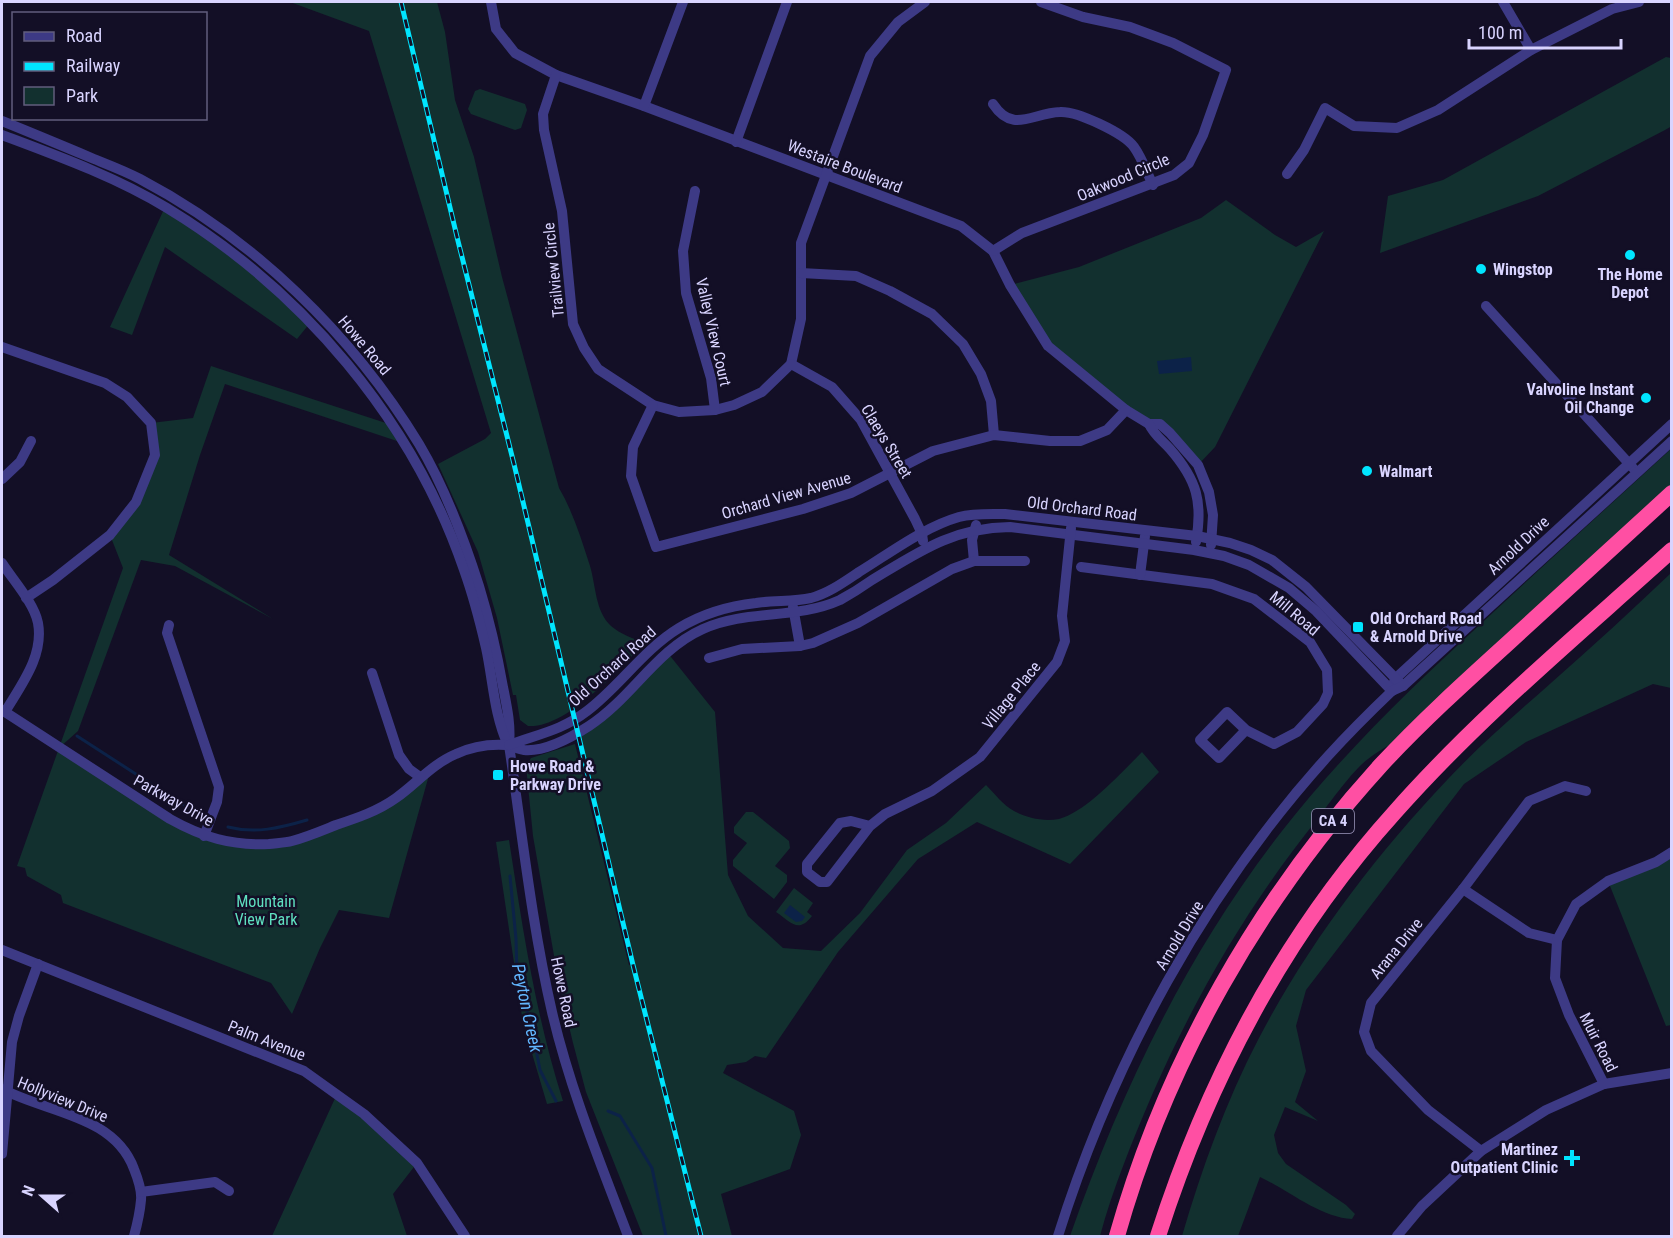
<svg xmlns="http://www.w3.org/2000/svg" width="1673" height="1238" font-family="'Roboto Condensed',sans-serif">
<rect width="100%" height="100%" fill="#130f26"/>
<g fill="#12302f">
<path d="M 290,2 L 437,2 L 445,32 L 455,100 L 474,157 L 502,277 L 559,488 C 573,512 581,538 590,566 C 596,586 595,611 611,626 C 620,634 634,639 645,643 C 619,669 566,729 528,726 L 520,720 L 516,695 L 513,695 L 497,618 L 478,552 L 438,464 L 485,439 L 491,433 L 369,31 Z"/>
<polygon points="1666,57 1671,58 1672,126 1665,130 1538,196 1380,253 1388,196 1443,180"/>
<polygon points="480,89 525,104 527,110 521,128 515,130 471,114 468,109 475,91"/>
<polygon points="1226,200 1275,235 1296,247 1324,231 1215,447 1198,465 1170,433 1149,424 1048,346 1010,285 1079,267 1201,218"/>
<polygon points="165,207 207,235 310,323 297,339 165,247 132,335 110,327"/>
<polygon points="211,366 392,425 406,444 225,384 200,455 169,555 273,619 175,566 141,560 78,731 59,748 211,838 290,842 374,811 431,768 389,918 339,910 320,948 292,1014 271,983 63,903 61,895 27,876 25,868 17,866 123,568 110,535 136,502 155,455 151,423 193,418"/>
<path d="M 1671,449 L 1671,493 L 1414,730 C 1399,740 1382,748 1368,759 C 1351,772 1329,804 1315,822 C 1248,906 1195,997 1152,1095 C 1132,1142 1113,1188 1100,1236 L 1070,1236 C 1121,1091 1187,953 1282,831 C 1343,753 1413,686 1485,620 C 1547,562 1609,506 1671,449 Z"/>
<path d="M 1671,573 L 1671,688 L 1653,684 L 1526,742 L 1464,784 L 1306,990 L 1296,1026 L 1306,1071 L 1295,1102 L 1318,1121 L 1285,1107 L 1274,1135 L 1278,1153 L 1286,1164 L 1346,1205 L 1355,1214 L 1352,1219 C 1321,1218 1288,1190 1260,1177 L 1238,1236 L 1182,1236 C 1202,1168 1226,1101 1259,1038 C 1308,944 1375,856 1448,779 C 1480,745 1516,714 1551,683 C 1592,647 1632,610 1671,573 Z"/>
<path d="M 667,652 L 715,712 L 728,875 L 748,916 L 783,948 L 821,951 L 860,913 L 907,850 L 946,823 L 986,785 C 995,794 1003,805 1014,811 C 1026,818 1044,822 1059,819 C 1086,812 1122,772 1142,752 L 1159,772 L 1070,864 L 977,822 L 918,859 L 838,952 L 766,1058 L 755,1056 L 746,1062 L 727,1065 L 723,1073 L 794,1111 L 801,1135 L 790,1169 L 721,1194 L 732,1236 L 643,1236 L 586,1092 L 573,1043 L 559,984 L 533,836 L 526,766 L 531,758 L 575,744 L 629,965 L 633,966 L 578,733 Z"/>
<polygon points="746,812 753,812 789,841 790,848 775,866 787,875 787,882 774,899 733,866 733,860 747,843 734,833 734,827"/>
<path d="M 509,840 C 523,930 535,1013 563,1101 L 547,1104 L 523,1023 L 496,842 Z"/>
<polygon points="1671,852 1671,1025 1666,1026 1608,881"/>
<path d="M 794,888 L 813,903 L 807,912 L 812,916 C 798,934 791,922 776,912 Z"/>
<polygon points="337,1094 417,1163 393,1194 407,1236 272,1236"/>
</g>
<g fill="#0c2248">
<polygon points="1191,357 1192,371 1159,374 1157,361"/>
<polygon points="790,905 805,917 802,921 796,922 784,913"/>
</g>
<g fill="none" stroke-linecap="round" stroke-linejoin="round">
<g stroke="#0c2248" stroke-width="3">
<polyline points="77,736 190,809"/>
<path d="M 228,827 C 255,834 280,828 307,820"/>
<polyline points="510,876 516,939 517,978 531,1024 540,1070 556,1101"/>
<polyline points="608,1111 620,1116 652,1168 666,1236"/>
</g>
<g stroke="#3d3a85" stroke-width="10">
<polyline points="491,2 496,29 515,53 556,75 644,106 961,226 993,251 1010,285 1048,346 1126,410 1149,424 1160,424 1170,433 1198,465 1209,492 1213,515 1211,545"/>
<polyline points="1503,2 1531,50"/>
<polyline points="556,75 543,114 544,130 562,211 573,324 584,348 598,369 653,405 679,412 715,410 734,405 762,392 791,364 801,319 801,243 870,56 898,22 925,2"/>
<path d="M 993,104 C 1013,134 1032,113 1060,112 C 1077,111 1124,133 1134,147 C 1142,158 1147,173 1153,185"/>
<polyline points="644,106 683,2"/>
<path d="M 2,121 C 32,133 63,146 94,159 C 109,165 125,171 140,179 C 254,239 352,334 419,444 C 444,486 464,539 479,586 C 489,619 497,653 503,687 C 507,707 511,725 509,745 C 522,833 532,926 552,1012 C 570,1089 600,1162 628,1236"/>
<path d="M 2,135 C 58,156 116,177 167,208 C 302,290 413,420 464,570 C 473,595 480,622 486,648 C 493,680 494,715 508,745"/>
<polyline points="736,142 787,2"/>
<polyline points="1287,174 1304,150 1325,108 1354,126 1397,128 1438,110 1531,50 1612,9 1639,2"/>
<polyline points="695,191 683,251 686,293 711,378 715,410"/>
<polyline points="993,251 1022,233 1174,175 1189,163 1203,135 1226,70 1173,43 1130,27 1083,17 1041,2"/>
<polyline points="801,273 856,276 890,291 932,314 963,344 981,374 991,401 994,435"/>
<polyline points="1486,306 1633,468"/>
<polyline points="2,347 105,383 127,397 151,423 155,455 136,502 110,535 53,580 26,598"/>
<polyline points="791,364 832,387 861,420 915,519 922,534 923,541"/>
<polyline points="653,405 633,447 631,476 656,547 803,509 851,493 933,451 994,435 1050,441 1080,441 1107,430 1126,410"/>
<path d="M 1149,424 C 1154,435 1162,440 1170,449 C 1197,480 1203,502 1196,542"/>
<polyline points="2,479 20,462 31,441"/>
<polyline points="974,561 972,540 976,525"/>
<path d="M 2,563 C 13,580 34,603 38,623 C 44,656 21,685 5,712"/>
<polyline points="1081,567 1212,584 1254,599 1310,642 1327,670 1328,693 1323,704 1297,732 1274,744 1246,730 1227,712 1200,740 1219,758 1246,730"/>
<polyline points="1140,575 1145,536"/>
<polyline points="793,607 800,646"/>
<polyline points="169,625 167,633 219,787 217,802 204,836"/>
<polyline points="709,658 742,649 800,646 813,643 858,623 952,569 974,561 1025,561"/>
<polyline points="372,673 399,755 409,769 420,777"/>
<polyline points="1394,682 1396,678 1672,424"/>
<path d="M 2,710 L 170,819 C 202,837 232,846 269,844 C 276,843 285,843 292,841 C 307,837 321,831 336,825 C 357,818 378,811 396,798 C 416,784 432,764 456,754 C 471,747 490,744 506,745 C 512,746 518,749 524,750 C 546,752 572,737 589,726 C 632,698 656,650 703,629 C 747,609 796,620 840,600 C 851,594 862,587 872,580 C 920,551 952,528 1010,527 L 1194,550 L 1224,556 L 1249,565 L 1289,588 L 1316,611 L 1392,691"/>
<path d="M 509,745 C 538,734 561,731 587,711 C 620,686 643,650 679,628 C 702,614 729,606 756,603 C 774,600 793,602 811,598 C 829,593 844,582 859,572 C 890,553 924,527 959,517 C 974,513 990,514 1005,514 L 1197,536 L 1230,543 L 1251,550 L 1272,560 L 1306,587 L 1403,686"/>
<polyline points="870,826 851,821 840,823 807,864 807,872 820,882 827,882 870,826 885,814 932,791 980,757 1057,662 1065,641 1062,616 1071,528"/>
<polyline points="1463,889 1529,933 1557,940"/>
<polyline points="2,950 304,1071 364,1114 417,1163 465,1236"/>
<polyline points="1604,1084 1569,1015 1555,978 1557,940 1576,904 1608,881 1656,862 1672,852"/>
<path d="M 2,1089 C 47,1113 114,1115 134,1169 C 138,1179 142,1190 141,1200 C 140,1212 137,1225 134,1236"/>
<polyline points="1481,1151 1428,1110 1371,1051 1364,1032 1371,1003 1463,889 1529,801 1565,786 1586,791"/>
<polyline points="2,1154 12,1042 19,1016 38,964"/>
<polyline points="141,1192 215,1182 229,1191"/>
<path d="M 1058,1236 C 1113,1061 1204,893 1328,756 C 1348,734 1370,712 1392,691 L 1403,686 L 1672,441"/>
<polyline points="1397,1236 1422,1206 1481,1151 1546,1110 1604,1084 1672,1073"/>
</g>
<g stroke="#ff4fa3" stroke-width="16">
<path d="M 1117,1236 C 1166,1062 1259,899 1381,765 C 1421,722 1464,683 1507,644 C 1562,594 1617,543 1672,493"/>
<path d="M 1158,1236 C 1208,1080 1285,934 1395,812 C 1479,717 1578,635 1672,550"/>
</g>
<defs>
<polyline id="rail" points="401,2 458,241 514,464 633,965 701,1236"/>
</defs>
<use href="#rail" stroke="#00e5ff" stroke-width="5"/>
<use href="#rail" stroke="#130f26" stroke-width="3" stroke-dasharray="9" stroke-linecap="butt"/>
</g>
<g fill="#00e5ff" stroke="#130f26" stroke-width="2">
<circle cx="1630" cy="255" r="6"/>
<circle cx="1481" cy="269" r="6"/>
<circle cx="1646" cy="398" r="6"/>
<circle cx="1367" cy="471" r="6"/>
<rect x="1352" y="621" width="12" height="12" rx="3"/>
<rect x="492" y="769" width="12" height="12" rx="3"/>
<path d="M1569 1149h6v6h6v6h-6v6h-6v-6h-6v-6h6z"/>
</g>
<g text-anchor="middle" stroke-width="5" stroke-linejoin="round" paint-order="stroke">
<rect fill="#130f26" stroke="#9e99be" stroke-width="1.5" x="1312" y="809" width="42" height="24" rx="4.5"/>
<g font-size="15" font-weight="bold" fill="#d9d4ff">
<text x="1333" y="826">CA 4</text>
</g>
<g font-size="16" fill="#d9d4ff" stroke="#130f26">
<text transform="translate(845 166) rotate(21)" y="6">Westaire Boulevard</text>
<text transform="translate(1123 177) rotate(-23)" y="6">Oakwood Circle</text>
<text transform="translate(553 270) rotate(-96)" y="6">Trailview Circle</text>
<text transform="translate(714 332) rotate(77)" y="6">Valley View Court</text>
<text transform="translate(365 345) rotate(50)" y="6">Howe Road</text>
<text transform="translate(887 441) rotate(59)" y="6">Claeys Street</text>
<text transform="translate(786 495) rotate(-16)" y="6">Orchard View Avenue</text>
<text transform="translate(1082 508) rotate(7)" y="6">Old Orchard Road</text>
<text transform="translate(1518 545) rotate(-43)" y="6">Arnold Drive</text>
<text transform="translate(1295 613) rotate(40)" y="6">Mill Road</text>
<text transform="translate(612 666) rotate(-42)" y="6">Old Orchard Road</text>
<text transform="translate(1011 695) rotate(-51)" y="6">Village Place</text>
<text transform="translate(174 800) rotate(29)" y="6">Parkway Drive</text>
<text transform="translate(1179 935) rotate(-59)" y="6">Arnold Drive</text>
<text transform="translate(1396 948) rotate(-51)" y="6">Arana Drive</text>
<text transform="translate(564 992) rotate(78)" y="6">Howe Road</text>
<text transform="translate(267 1040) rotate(22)" y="6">Palm Avenue</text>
<text transform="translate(1599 1042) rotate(63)" y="6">Muir Road</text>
<text transform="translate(63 1099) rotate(22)" y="6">Hollyview Drive</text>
</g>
<g font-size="16" font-weight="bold" fill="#d9d4ff" stroke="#130f26" text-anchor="start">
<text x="1493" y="275">Wingstop</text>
<text x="1630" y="280" text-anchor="middle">The Home<tspan x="1630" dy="18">Depot</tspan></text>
<text x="1634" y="395" text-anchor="end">Valvoline Instant<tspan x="1634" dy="18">Oil Change</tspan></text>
<text x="1379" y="477">Walmart</text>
<text x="1370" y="624">Old Orchard Road<tspan x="1370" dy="18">&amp; Arnold Drive</tspan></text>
<text x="510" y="772">Howe Road &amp;<tspan x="510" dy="18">Parkway Drive</tspan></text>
<text x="1558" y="1155" text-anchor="end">Martinez<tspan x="1558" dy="18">Outpatient Clinic</tspan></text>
</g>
<g font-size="16" fill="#5fe0c0" stroke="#130f26">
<text x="266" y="907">Mountain<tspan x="266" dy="18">View Park</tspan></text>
</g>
<g font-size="18" font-style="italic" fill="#62b6ff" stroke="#130f26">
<text transform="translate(527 1008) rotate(78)" y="6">Peyton Creek</text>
</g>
</g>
<rect width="1673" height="1238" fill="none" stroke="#d9d4ff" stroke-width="6"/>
<rect x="12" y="12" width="195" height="108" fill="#130f26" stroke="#625e7d" stroke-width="1.5"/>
<rect x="24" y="32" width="30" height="9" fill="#3d3a85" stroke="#625e7d" stroke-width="1.5"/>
<text x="66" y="42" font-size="18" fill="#d9d4ff">Road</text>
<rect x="24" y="62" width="30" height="9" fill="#00e5ff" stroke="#625e7d" stroke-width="1.5"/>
<text x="66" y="72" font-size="18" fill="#d9d4ff">Railway</text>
<rect x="24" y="87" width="30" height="18" fill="#12302f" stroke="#625e7d" stroke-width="1.5"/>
<text x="66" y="102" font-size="18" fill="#d9d4ff">Park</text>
<g transform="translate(42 1196) rotate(291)" stroke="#130f26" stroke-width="4.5" paint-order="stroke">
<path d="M0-4.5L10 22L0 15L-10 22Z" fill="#d9d4ff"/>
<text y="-9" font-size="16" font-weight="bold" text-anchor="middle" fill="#d9d4ff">N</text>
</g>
<path d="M1469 39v9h152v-9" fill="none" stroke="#d9d4ff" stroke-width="3"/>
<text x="1478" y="39" font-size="18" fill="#d9d4ff" stroke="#130f26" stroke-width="4.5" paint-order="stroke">100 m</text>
</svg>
